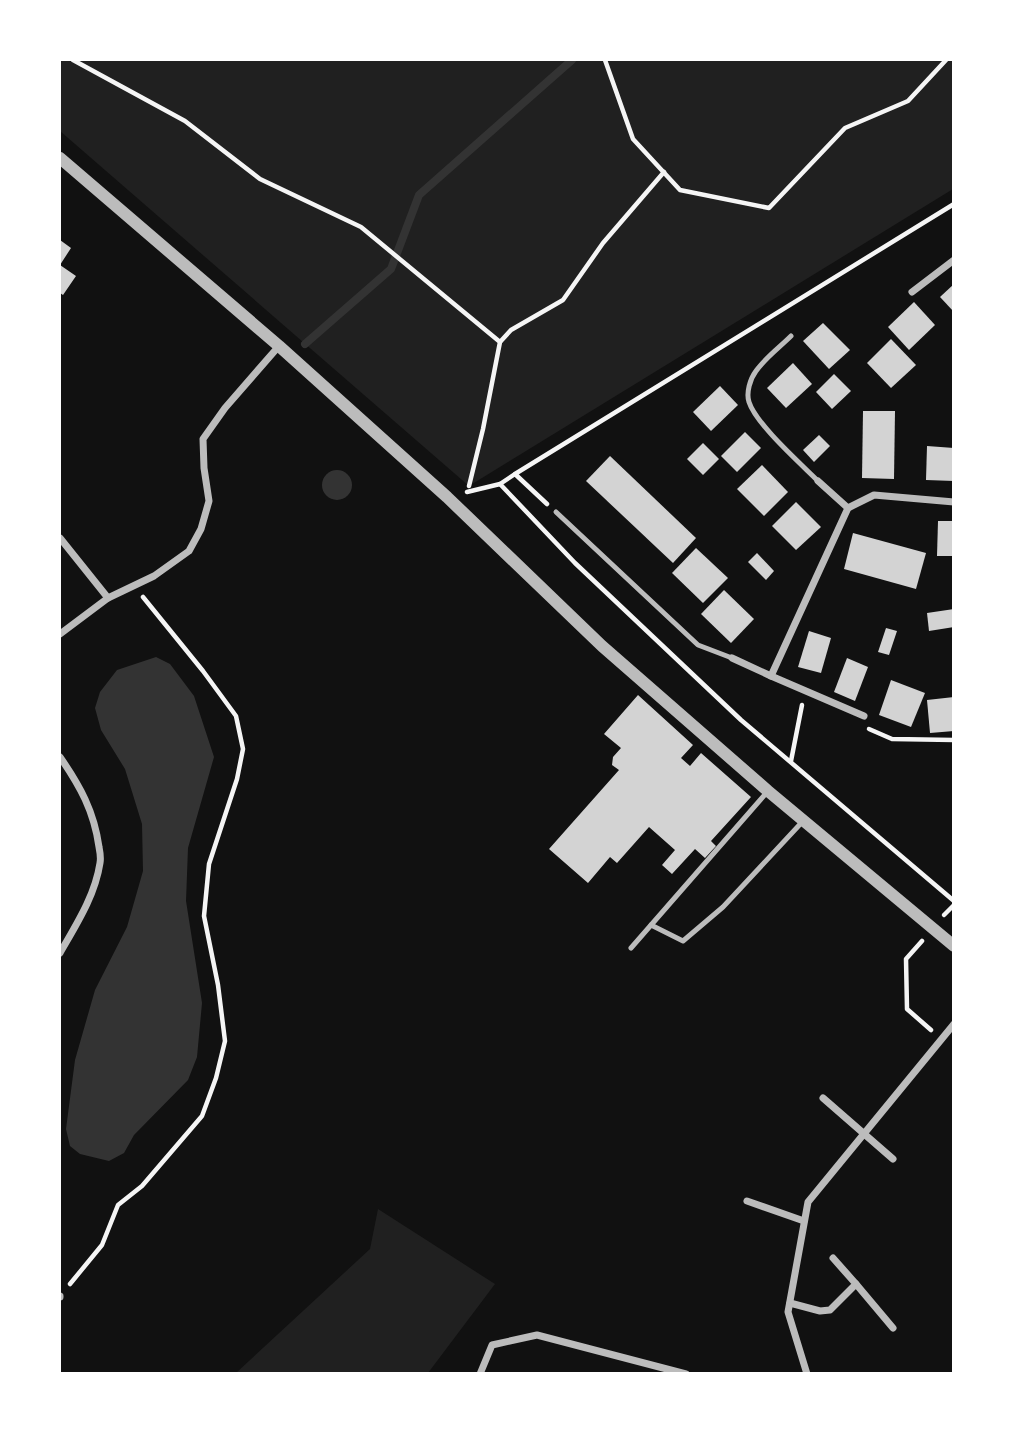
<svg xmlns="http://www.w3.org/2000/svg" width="1013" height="1433" font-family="'Fira Sans Condensed',sans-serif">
<rect width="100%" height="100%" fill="#111"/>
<g fill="#202020">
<polygon points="60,60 953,60 953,189 469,486 60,131"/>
<polygon points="378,1209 495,1284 428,1373 236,1373 370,1249"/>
</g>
<g fill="#333">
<circle cx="337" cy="485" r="15"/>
<polygon points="156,657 170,664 194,696 214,757 188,848 186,901 202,1003 197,1057 188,1080 134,1135 124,1153 109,1161 80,1154 70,1146 66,1129 75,1060 95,990 127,927 143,871 142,824 125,769 101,730 95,708 100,692 117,670"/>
</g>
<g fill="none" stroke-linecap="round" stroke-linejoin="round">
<polyline stroke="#333" stroke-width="8" points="305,344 391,269 419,195 572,60"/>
</g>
<g fill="#d3d3d3">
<polygon points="60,240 71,248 60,265 76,276 63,295 60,293"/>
<polygon points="954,284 954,312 940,297"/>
<polygon points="914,302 935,325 909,350 888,327"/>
<polygon points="823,323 850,350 829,369 803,341"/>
<polygon points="891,339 916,365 891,388 867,363"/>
<polygon points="793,363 812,384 786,408 767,388"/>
<polygon points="834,374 851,391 832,409 816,392"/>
<polygon points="720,386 738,405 711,431 693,412"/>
<polygon points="863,411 895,411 894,479 862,478"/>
<polygon points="745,432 761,448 737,472 721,456"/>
<polygon points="819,435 830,446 814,462 803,450"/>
<polygon points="703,443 719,459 703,475 687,459"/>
<polygon points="927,446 954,448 954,481 926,480"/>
<polygon points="610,456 696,538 673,563 586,481"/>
<polygon points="762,465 788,492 764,516 737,489"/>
<polygon points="796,502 821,527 796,550 772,526"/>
<polygon points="938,521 954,521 954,556 937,556"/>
<polygon points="853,533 926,553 916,589 844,569"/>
<polygon points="696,548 728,578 703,603 672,573"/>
<polygon points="757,553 774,571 766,580 748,562"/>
<polygon points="724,590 754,619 731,643 701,614"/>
<polygon points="954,609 954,627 929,631 927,613"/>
<polygon points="886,628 897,631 889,655 878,652"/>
<polygon points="809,631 831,638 821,673 798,667"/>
<polygon points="847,658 868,667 855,701 834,692"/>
<polygon points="891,680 925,693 911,727 879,715"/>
<polygon points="638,695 693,745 681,758 690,766 701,753 751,797 711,841 716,846 705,858 695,849 672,874 662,865 675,850 649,827 617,863 610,857 588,883 549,849 619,770 612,765 613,757 621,748 604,734"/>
<polygon points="954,697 954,731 930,733 927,700"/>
</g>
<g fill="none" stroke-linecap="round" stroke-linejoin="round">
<g stroke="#f5f5f5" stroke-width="4.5">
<polyline points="73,60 185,121 260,179 361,227 500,342 483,429 469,486"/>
<polyline points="605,60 633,139 680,190 769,208 845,128 908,101 946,60"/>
<polyline points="500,342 511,330 563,300 603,243 664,172"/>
<polyline points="500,484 515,474"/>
<polyline points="467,492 500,484 575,563 741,720 954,901"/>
<polyline points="547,504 515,474 954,204"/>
<polyline points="869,729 892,739 954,740"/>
<polyline points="791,761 802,705"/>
<polyline points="944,915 954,905"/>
<polyline points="922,941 906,959 907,1009 931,1030"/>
<polyline points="70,1284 102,1245 118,1205 142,1186 202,1116 216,1078 225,1041 218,985 204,916 209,864 237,779 243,749 236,716 203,671 143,597"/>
</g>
<g stroke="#bcbcbc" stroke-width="5">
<path d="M 791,336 C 780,347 765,358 756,371 C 750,379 746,393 749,402 C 756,424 800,463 818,481"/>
<polyline points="556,512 698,645 732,658"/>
<polyline points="651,925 683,941 723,907 804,820"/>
<polyline points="631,948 768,791"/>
</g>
<g stroke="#bcbcbc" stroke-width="7">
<polyline points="912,292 954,260"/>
<polyline points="818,481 848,508"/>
<polyline points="60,538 108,598"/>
<polyline points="60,634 108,598 154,576 189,551 201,529 209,501 204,468 203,439 225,408 279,346"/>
<polyline points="732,658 771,676"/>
<polyline points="864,716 771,676 848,508 874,495 954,502"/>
<path d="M 60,757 C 80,786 94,811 99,847 C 100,852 101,858 100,863 C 95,896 76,925 60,953"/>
<polyline points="823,1098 893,1159"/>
<polyline points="747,1201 804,1221"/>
<polyline points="856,1284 893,1328"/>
<polyline points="60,1297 60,1296"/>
<polyline points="790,1303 820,1311 830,1310 856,1284 833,1258"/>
<polyline points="480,1374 492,1345 537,1335 686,1374"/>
<polyline points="807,1374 788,1312 808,1202 954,1024"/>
</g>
<polyline stroke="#bcbcbc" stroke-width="12" points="60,158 279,346 447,497 602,646 768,791 954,946"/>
</g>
<rect width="1013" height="1433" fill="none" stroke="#ffffff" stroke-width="122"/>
</svg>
